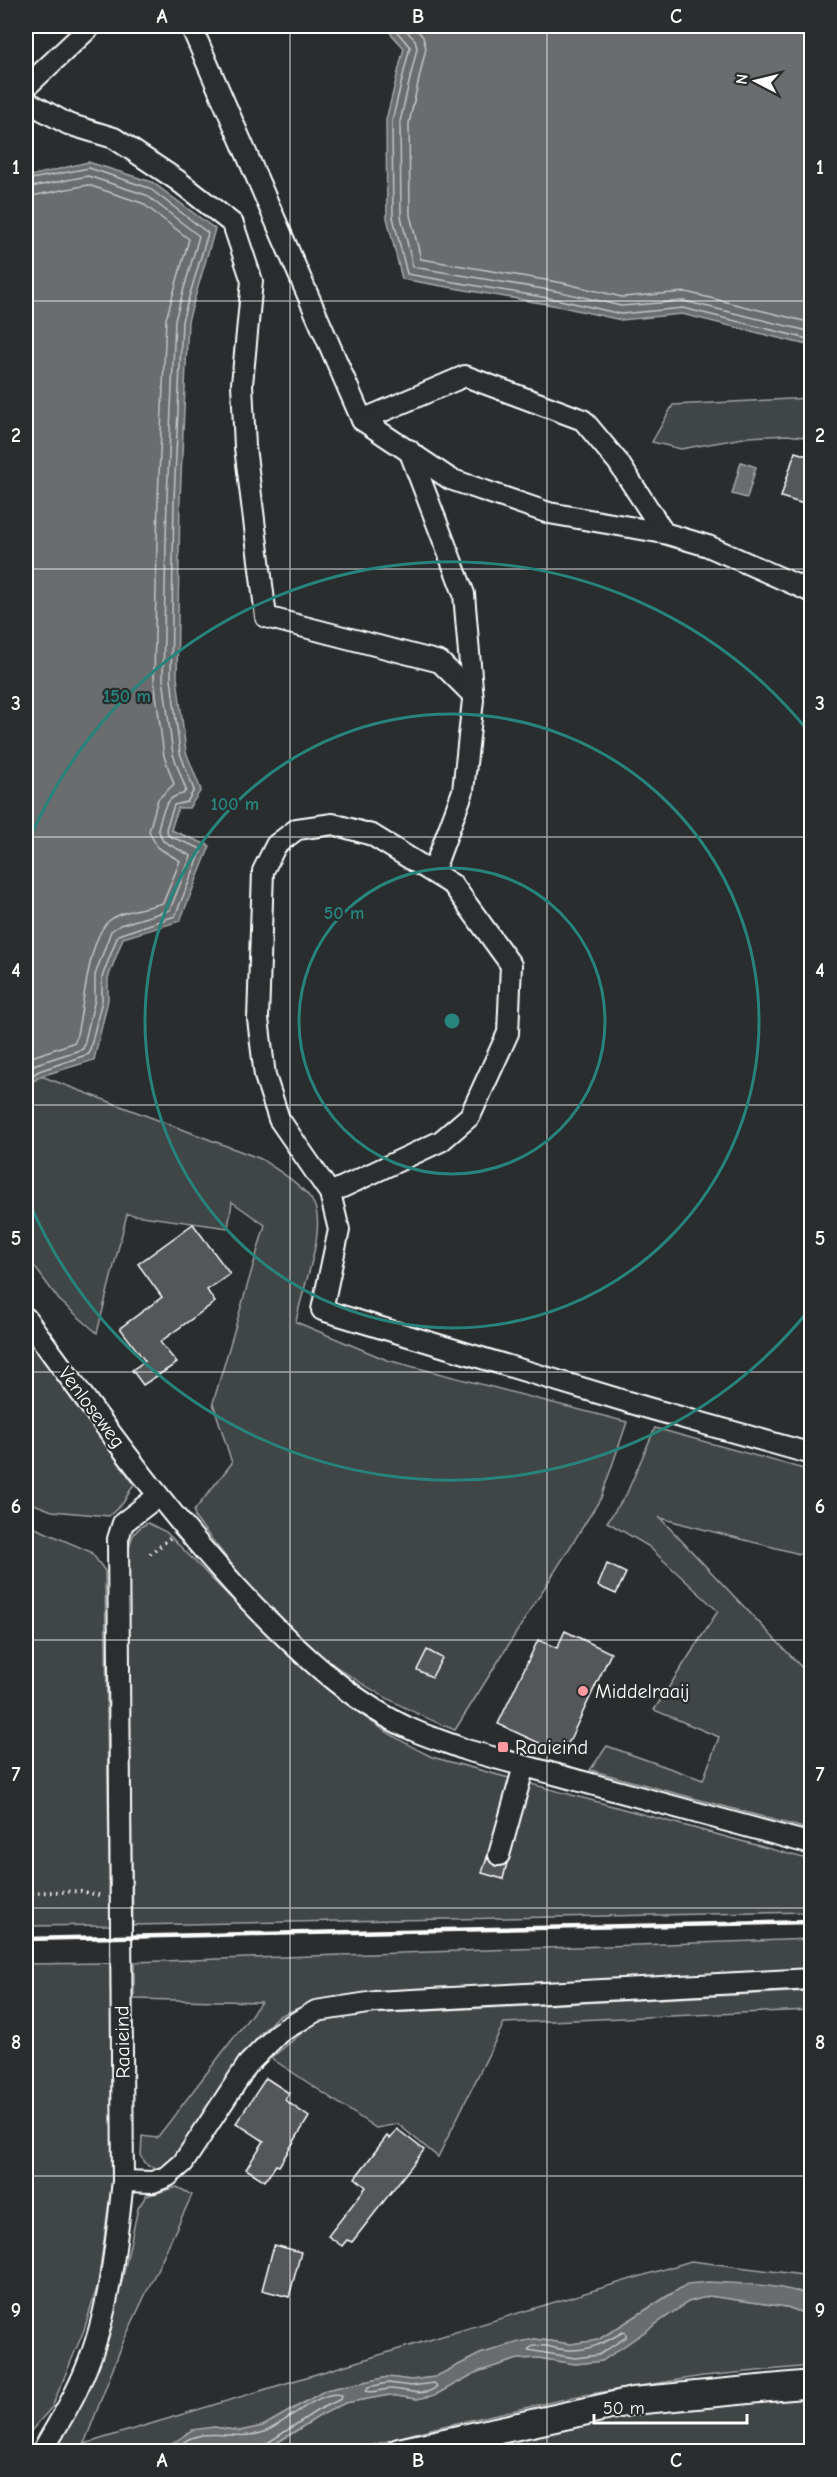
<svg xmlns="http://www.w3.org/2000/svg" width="837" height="2477" font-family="'Comic Neue',sans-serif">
<rect width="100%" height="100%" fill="#2a2d2e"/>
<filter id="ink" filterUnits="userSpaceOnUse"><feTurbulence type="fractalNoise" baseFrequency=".0167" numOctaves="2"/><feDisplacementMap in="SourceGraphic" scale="12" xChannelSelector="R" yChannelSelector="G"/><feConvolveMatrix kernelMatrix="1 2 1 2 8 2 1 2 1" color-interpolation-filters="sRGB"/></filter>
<g filter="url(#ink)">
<g fill="#414445" stroke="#a0a2a2" stroke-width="1.5">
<polygon points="811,398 811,438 787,435 749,437 681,449 652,442 673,405"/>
<path d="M 41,1076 L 261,1159 C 276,1169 306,1187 314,1204 C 327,1233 301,1290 296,1322 L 387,1360 L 627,1422 L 601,1498 L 455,1730 C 407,1711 361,1686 319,1654 C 272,1617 232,1565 195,1518 L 194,1511 L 232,1463 L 213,1403 L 265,1225 L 232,1202 L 228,1228 L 127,1214 L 97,1333 L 59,1300 L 26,1255 L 26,1086 Z"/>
<polygon points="26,1334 134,1484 123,1503 109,1516 52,1511 26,1501"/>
<polygon points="655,1428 811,1471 811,1557 660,1518 805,1671 811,1684 811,1830 590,1770 607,1746 703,1780 719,1737 654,1710 718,1611 648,1546 607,1522 626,1495"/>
<path d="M 148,1523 L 166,1532 C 247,1613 327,1707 432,1757 L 811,1860 L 811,1912 L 133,1925 L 127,1560 C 130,1542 131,1530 148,1523 Z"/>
<polygon points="26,1524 91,1552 105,1571 110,1925 26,1926"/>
<polygon points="812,1939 811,1971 313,2002 277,2017 258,2036 177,2159 162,2169 148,2166 141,2157 142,2136 157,2138 261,2002 134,1999 134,1962"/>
<polygon points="110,1963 113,2172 98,2284 84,2330 52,2407 30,2432 26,2431 26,1964"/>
<polygon points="811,1991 811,2010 504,2023 438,2157 398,2124 376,2128 271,2058 314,2023 331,2016"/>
<polygon points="177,2187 192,2195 124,2340 84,2444 691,2261 811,2276 811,2296 798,2291 672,2293 598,2340 571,2344 535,2339 480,2354 435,2377 411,2380 388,2377 326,2390 263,2426 240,2431 214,2427 172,2444 167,2451 51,2452 106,2340 122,2281 138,2208 146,2196"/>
<polygon points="709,2296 787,2307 811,2316 811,2366 703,2376 578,2396 430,2429 352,2451 263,2452 321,2415 345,2403 390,2395 417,2399 435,2395 477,2372 518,2359 539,2358 575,2364 602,2361 688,2302"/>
<polygon points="811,2395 811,2451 462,2452 547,2430 734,2397"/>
</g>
<g fill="#6a6c6d" stroke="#a6a7a7" stroke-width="1.5">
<polygon points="384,26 811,26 811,346 682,314 621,320 558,306 402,279 387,218 386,120 404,48"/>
<polygon points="88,162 152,182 215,229 188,321 180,499 177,677 186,752 201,790 189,808 178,808 171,830 210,846 180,921 123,938 108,978 108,1000 94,1060 41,1076 26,1086 26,177"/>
<polygon points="741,462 756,467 747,498 732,494"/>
<path d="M 709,2282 C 744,2284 779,2284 811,2296 L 811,2316 L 787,2307 L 709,2296 L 688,2302 L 602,2361 L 575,2364 L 539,2358 L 518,2359 L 477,2372 L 435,2395 L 417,2399 L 389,2395 L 345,2403 L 321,2415 L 263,2451 L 231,2451 L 223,2448 L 167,2451 L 172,2444 L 192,2430 L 214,2427 L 240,2431 L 263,2426 L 326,2390 L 388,2377 L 411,2380 L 435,2377 L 480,2354 L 519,2342 L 535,2339 L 571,2344 L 598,2340 L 687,2284 Z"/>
</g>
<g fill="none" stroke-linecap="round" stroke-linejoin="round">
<g stroke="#c3c4c5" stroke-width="1.5">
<polyline points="392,26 410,47 392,121 393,217 407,274 560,300 621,314 683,308 812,340"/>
<polyline points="402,26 415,40 417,48 400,122 401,216 413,267 561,292 621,306 684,301 812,332"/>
<polyline points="414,26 423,37 426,48 409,123 410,215 421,259 563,283 622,297 686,292 812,323"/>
<polyline points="26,180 89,168 149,188 208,233 182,321 174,499 171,678 180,753 194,790 187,802 174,805 166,829 169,836 199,848 201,852 175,916 118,935 102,977 102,1000 89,1054 39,1071 26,1079"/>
<path d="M 26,188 L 88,176 L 146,195 L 199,236 L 175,320 L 167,498 L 163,678 L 173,754 L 186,790 L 183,794 C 165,796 162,813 158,829 L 163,841 L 191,856 L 170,910 L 120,925 L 111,931 L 95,975 L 95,999 L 83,1049 L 36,1064 L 26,1070"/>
<path d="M 26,197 L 88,185 L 142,203 L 189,239 L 166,319 L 158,498 L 154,679 L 164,756 L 174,784 L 158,799 L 149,831 L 157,847 L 180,861 L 163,903 C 147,908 124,910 110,920 C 87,937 84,1013 75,1042 L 26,1059"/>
<path d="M 623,2332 L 626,2334 L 626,2337 L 599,2355 L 575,2358 L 528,2350 C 535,2340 557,2350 569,2350 C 589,2351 606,2342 623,2332 Z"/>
<path d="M 388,2383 L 411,2386 L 434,2383 L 437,2386 C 425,2399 405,2389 390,2389 C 381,2389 374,2394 366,2391 L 368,2387 Z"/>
<path d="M 174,2452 C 195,2421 235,2443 264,2432 C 286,2424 318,2389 342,2395 L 341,2399 L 318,2410 L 266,2444 L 263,2452"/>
</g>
</g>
<g fill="#555758" stroke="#fff" stroke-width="1.5">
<polygon points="795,452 812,457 812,492 807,505 781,497"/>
<polygon points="193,1224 230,1274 207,1290 215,1302 160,1342 177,1363 143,1385 132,1370 145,1361 120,1328 162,1297 138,1264"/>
<polygon points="607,1564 626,1573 616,1594 598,1586"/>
<polygon points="565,1631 611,1653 563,1754 498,1724 538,1640 557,1648"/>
<polygon points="427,1650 442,1658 432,1677 417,1670"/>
<polygon points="487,1857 495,1866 507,1863 503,1879 482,1873"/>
<polygon points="266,2078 289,2093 285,2100 309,2117 279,2166 276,2165 265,2181 246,2169 264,2141 236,2123"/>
<polygon points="397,2129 424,2150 352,2242 347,2240 342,2246 328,2236 366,2187 355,2178 387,2136 390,2139"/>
<polygon points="274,2245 301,2252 289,2297 262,2290"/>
</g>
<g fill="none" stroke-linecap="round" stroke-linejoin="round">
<defs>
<g id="minor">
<polyline points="191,26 362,420 465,376 583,420 618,462 664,533 708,546 812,592"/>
<polyline points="26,87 91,26"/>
<polyline points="26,101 68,124 114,138 177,180 233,224 252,281 242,384 245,447 266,617 440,662 472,694"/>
<polyline points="362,420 450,479 549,513 664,533"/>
<polyline points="409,450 464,594 473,700 463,791 433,872"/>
<polyline points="330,1193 441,1141 470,1116 508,1033 511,965 453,885 372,835 333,824 297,829 276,845 263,871 258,1019 265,1076 279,1119 330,1193 339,1230 322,1310 648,1408 812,1454"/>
<path d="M 26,1318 C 102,1422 176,1527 267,1619 C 310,1662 358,1706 415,1731 C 431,1738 449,1743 466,1750 L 812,1844"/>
<polyline points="499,1855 524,1766"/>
<polyline points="123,2181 153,2182 168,2176 183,2163 248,2064 280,2032 316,2011 375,2002 812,1979"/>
<path d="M 42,2452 C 54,2430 68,2409 78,2387 C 109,2323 115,2251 123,2181 L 118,1539 L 123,1523 L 158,1496"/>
</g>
<polyline id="major" points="399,2452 633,2401 812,2384"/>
</defs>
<use href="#minor" stroke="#fff" stroke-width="24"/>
<use href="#major" stroke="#fff" stroke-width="30"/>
<g stroke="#fff" stroke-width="4" stroke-dasharray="1.5 4.5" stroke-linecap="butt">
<polyline points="150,1554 170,1538"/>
<polyline points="26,1893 81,1891 102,1896"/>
</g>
<use href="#minor" stroke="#2a2d2e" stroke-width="20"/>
<use href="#major" stroke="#2a2d2e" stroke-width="26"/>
<polyline stroke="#fff" stroke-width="4.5" points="26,1939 812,1922"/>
</g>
</g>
<path fill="none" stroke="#fff" stroke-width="1.5" stroke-opacity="0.55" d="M 290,26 L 290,2452M 547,26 L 547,2452M 26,301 L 812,301M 26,569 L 812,569M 26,837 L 812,837M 26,1105 L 812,1105M 26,1372 L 812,1372M 26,1640 L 812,1640M 26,1908 L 812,1908M 26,2176 L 812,2176"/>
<g fill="none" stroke="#27847c" stroke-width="3">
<circle cx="452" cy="1021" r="153"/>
<circle cx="452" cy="1021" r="307"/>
<path d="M809 1310A460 460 0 0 1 27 1197M27 845A460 460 0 0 1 809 732"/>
</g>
<g fill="#ff9aa2" stroke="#2a2d2e" stroke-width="2">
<circle cx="583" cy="1691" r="6"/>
<rect x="497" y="1741" width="12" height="12" rx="3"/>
</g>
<g text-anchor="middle" stroke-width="4.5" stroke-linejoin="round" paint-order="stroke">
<g font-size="20" fill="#fff" stroke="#2a2d2e">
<text transform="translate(92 1407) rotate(53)" y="7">Venloseweg</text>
<text transform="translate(122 2042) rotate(-91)" y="7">Raaieind</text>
</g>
<g font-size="20" fill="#fff" stroke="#2a2d2e" text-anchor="start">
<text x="595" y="1698">Middelraaij</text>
<text x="515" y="1754">Raaieind</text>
</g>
</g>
<circle cx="452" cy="1021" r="9" fill="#27847c" stroke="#2a2d2e" stroke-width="3"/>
<g font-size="18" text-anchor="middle" font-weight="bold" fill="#27847c" stroke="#2a2d2e" stroke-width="4.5" stroke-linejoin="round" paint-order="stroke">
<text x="127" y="702">150 m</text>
<text x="235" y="810">100 m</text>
<text x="344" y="919">50 m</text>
</g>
<rect width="837" height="2477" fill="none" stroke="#2a2d2e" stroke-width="66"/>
<g transform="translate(756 81) rotate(277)" stroke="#2a2d2e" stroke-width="4.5" paint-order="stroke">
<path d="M0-4.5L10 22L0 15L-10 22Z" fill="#ffffff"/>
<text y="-9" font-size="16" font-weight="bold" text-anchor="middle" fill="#ffffff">N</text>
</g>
<path d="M594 2414v9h153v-9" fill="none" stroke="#ffffff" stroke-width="3"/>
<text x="603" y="2414" font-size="18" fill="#ffffff" stroke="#2a2d2e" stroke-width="4.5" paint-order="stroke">50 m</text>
<rect x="33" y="33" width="771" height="2411" fill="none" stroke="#fff" stroke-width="2"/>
<g font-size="20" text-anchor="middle" font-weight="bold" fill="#fff">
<text x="162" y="23">A</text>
<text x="418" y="23">B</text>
<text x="676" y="23">C</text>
<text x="16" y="174">1</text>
<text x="820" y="174">1</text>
<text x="16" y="442">2</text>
<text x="820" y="442">2</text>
<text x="16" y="710">3</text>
<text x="820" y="710">3</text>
<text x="16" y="977">4</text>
<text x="820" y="977">4</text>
<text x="16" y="1245">5</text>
<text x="820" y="1245">5</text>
<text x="16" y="1513">6</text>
<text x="820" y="1513">6</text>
<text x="16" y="1781">7</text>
<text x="820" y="1781">7</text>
<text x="16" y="2049">8</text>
<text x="820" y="2049">8</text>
<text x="16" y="2317">9</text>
<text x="820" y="2317">9</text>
<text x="162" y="2467">A</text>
<text x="418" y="2467">B</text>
<text x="676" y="2467">C</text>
</g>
</svg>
